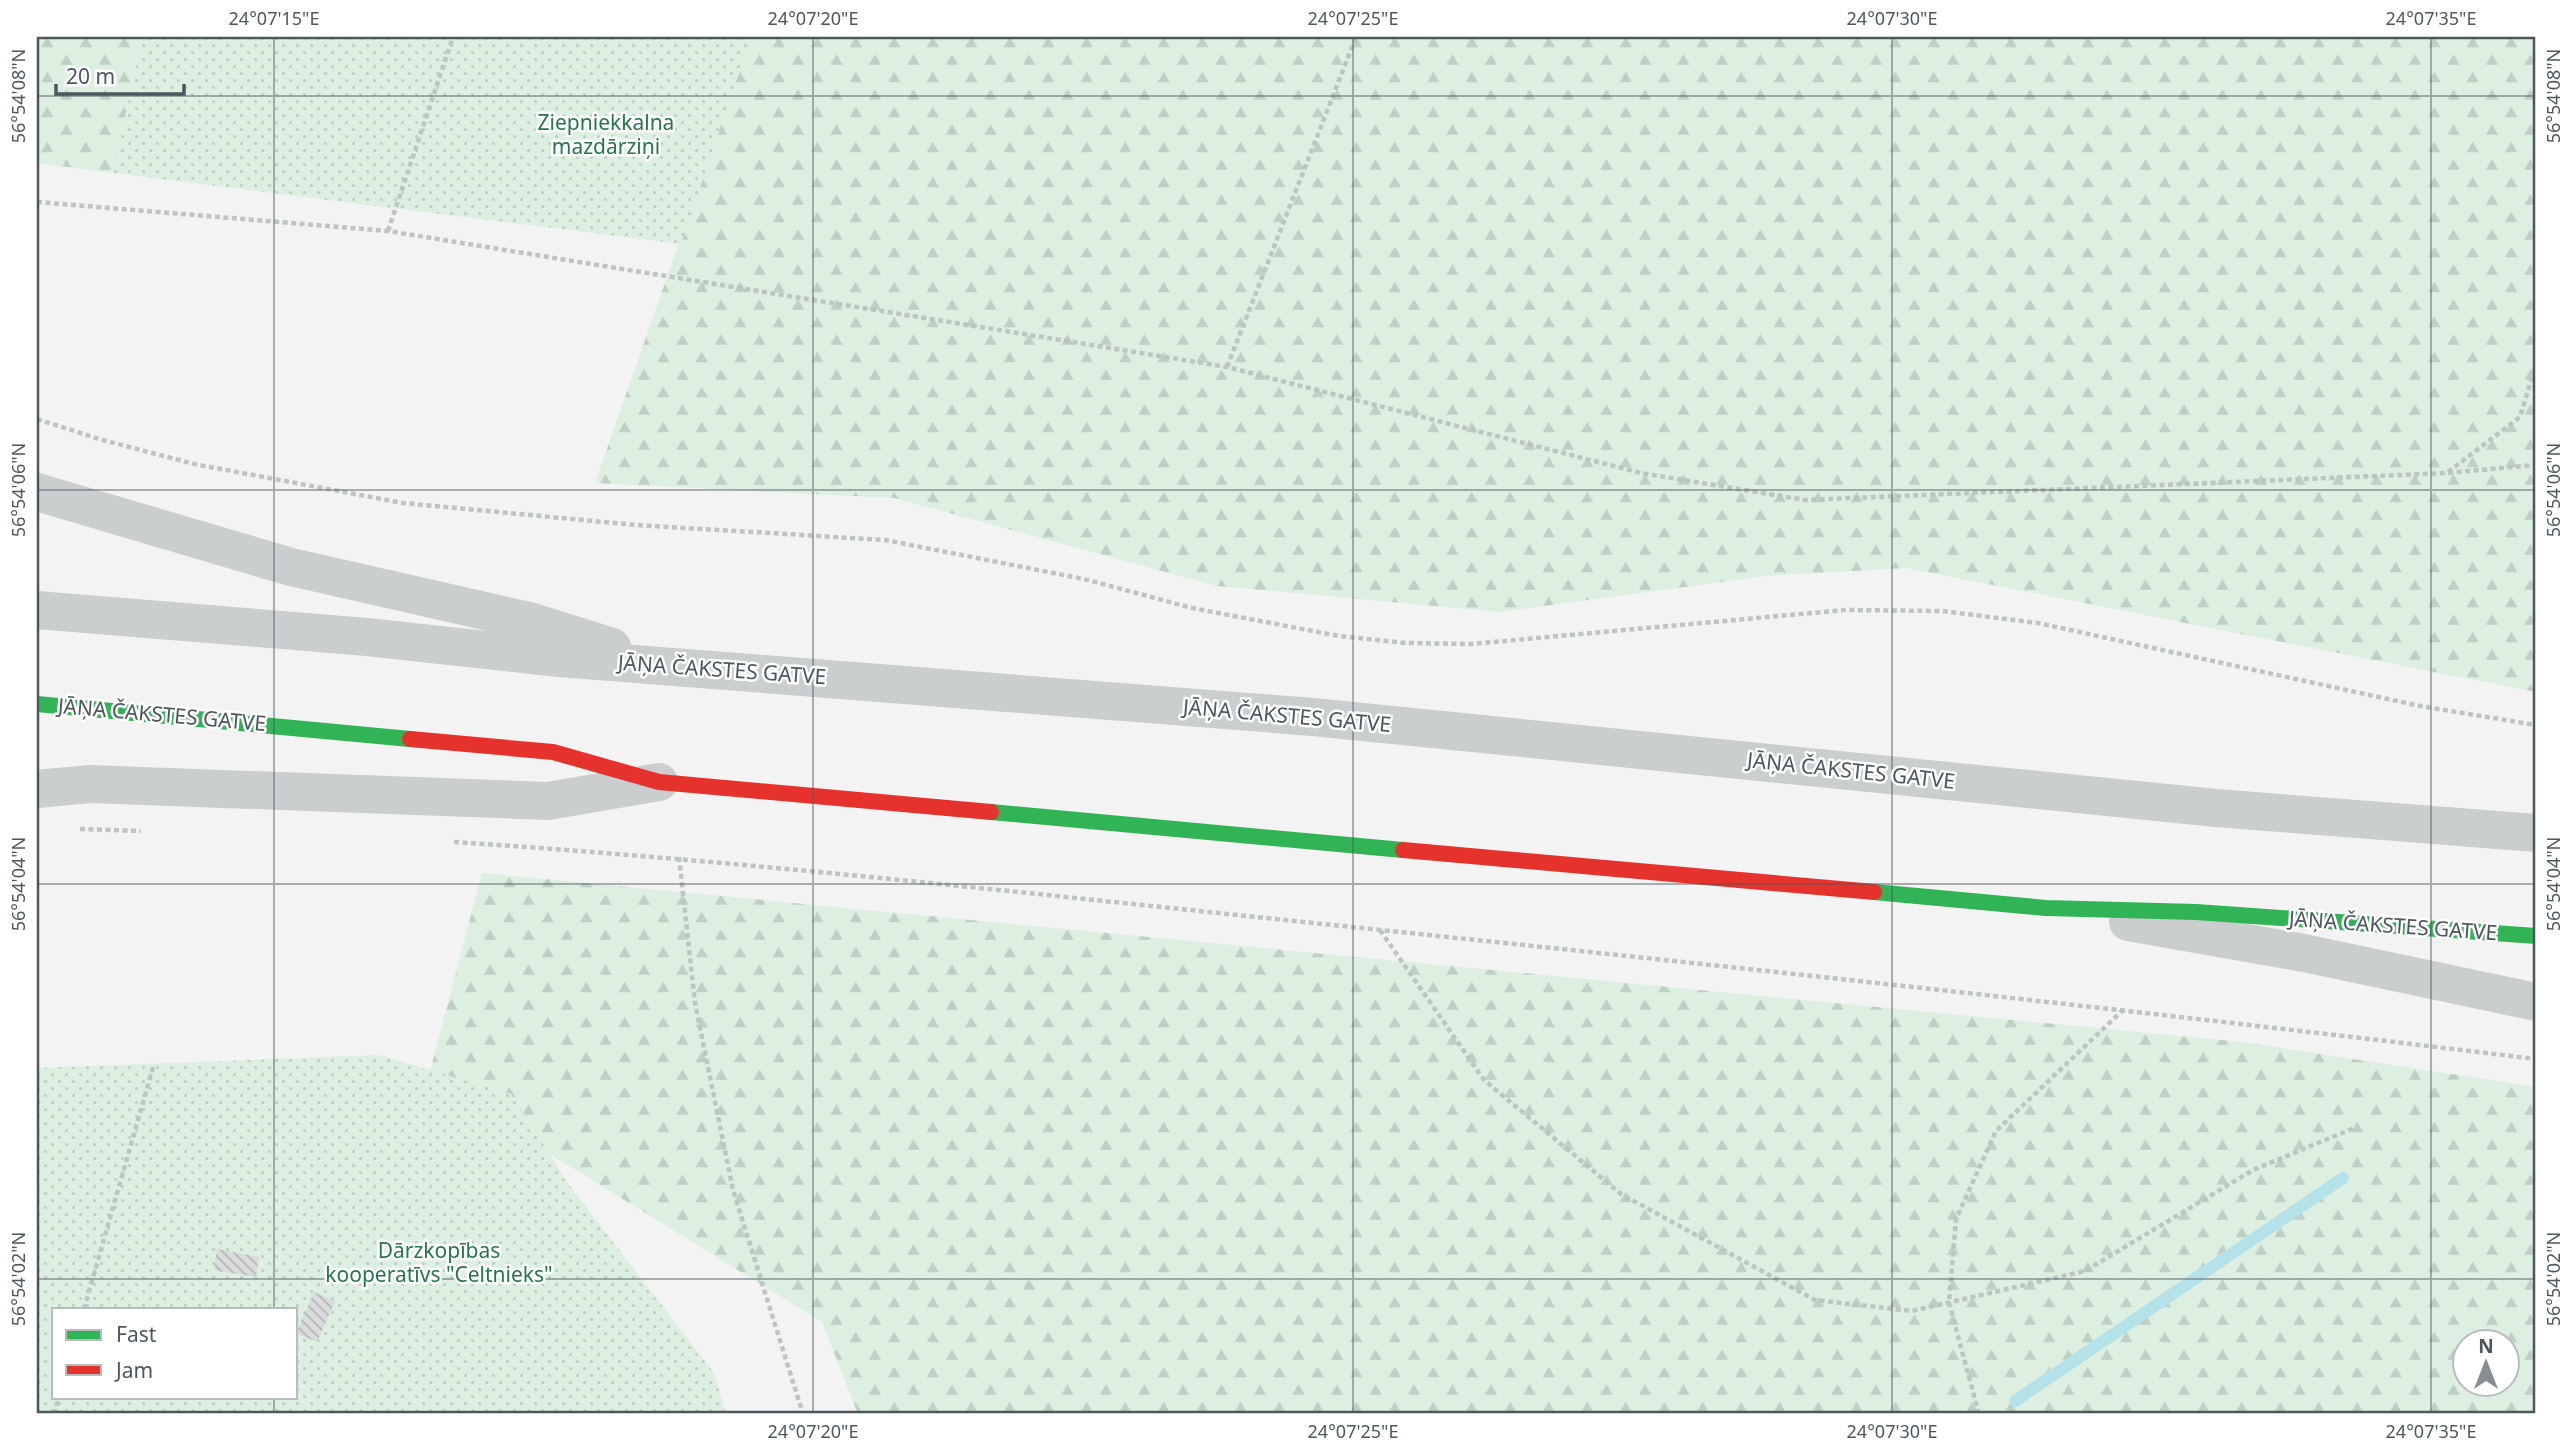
<svg xmlns="http://www.w3.org/2000/svg" width="2573" height="1451" font-family="'Noto Sans',sans-serif">
<defs>
<pattern id="forest-firs" width="22" height="20" patternUnits="userSpaceOnUse" patternTransform="scale(1.75)"><rect width="22" height="20" fill="#dcefe1"/><path d="M5 1l3.5 6h-7zM16 11l3.5 6h-7z" fill="#becfc3"/></pattern>
<pattern id="garden-dots" width="8" height="8" patternUnits="userSpaceOnUse" patternTransform="scale(1.75)"><rect width="8" height="8" fill="#dcefe1"/><path d="M2 2h.1M6 6h.1" fill="none" stroke="#becfc3" stroke-width="1.8" stroke-linecap="round"/></pattern>
<pattern id="building-back-hatch" width="6" height="6" patternUnits="userSpaceOnUse" patternTransform="scale(1.75)"><rect width="6" height="6" fill="#dadbdc"/><path d="M-1 5l2 2M0 0l6 6M5-1l2 2" fill="none" stroke="#b3b4b6"/></pattern>
</defs>
<rect width="100%" height="100%" fill="#f4f3f3"/>
<g fill="url(#forest-firs)" fill-rule="evenodd">
<polygon points="37,37 142,37 113,173 37,163"/>
<polygon points="751,37 2536,37 2536,692 1906,568 1766,576 1500,612 1217,586 894,498 595,483"/>
<path d="M 482,873 L 2242,1042 L 2536,1087 L 2536,1414 L 858,1414 L 822,1322 L 428,1079 ZM 2464,1342 L 2506,1342 L 2506,1384 L 2464,1384 Z"/>
</g>
<g fill="url(#garden-dots)" fill-rule="evenodd">
<polygon points="142,37 751,37 681,244 113,173"/>
<path d="M 379,1055 L 511,1094 L 570,1186 L 714,1373 L 726,1414 L 37,1414 L 37,1068 ZM 54,1309 L 296,1309 L 296,1397 L 54,1397 Z"/>
</g>
<g fill="none" stroke-linecap="round" stroke-linejoin="round">
<polyline stroke="#b5e2e8" stroke-width="12" points="2015,1401 2343,1178"/>
</g>
<g fill="url(#building-back-hatch)">
<polygon points="217,1249 259,1257 256,1277 214,1270"/>
<polygon points="314,1292 335,1301 317,1342 296,1333"/>
</g>
<g fill="none" stroke-linecap="round" stroke-linejoin="round">
<g stroke="#bcc5c1" stroke-width="4.5" stroke-dasharray="5 3.5" stroke-linecap="butt">
<polyline points="37,202 388,231 1227,367 1641,473 1805,500 2447,473 2536,465"/>
<polyline points="388,231 453,37"/>
<polyline points="1227,367 1356,37"/>
<polyline points="37,419 99,439 194,464 403,503 636,525 885,540 1084,579 1192,608 1339,636 1406,643 1471,644 1845,610 1942,611 2038,623 2420,706 2536,725"/>
<polyline points="2448,472 2520,417 2536,364"/>
<polyline points="80,829 141,831"/>
<path d="M 454,842 C 744,861 1034,894 1323,924 C 1728,966 2132,1010 2536,1059"/>
<polyline points="679,857 695,1003 733,1190 803,1414"/>
<polyline points="1380,930 1484,1080 1621,1194 1815,1300 1912,1311 2085,1271 2253,1170 2354,1128"/>
<polyline points="84,1309 154,1064"/>
<polyline points="54,1414 59,1397"/>
<polyline points="1979,1414 1949,1303 1956,1219 1996,1131 2124,1009"/>
</g>
<g stroke="#cbcecf" stroke-width="38">
<polyline points="37,492 291,567 529,621 612,647"/>
<polyline points="37,610 367,637 559,658 1313,717 2216,808 2536,833"/>
<polyline points="37,789 90,784 548,801 659,782"/>
<polyline points="2128,922 2304,953 2536,1002"/>
</g>
<g stroke="#30b455" stroke-width="16">
<polyline points="37,704 410,739"/>
<polyline points="991,812 1403,850"/>
<polyline points="1874,892 2046,908 2196,912 2536,936"/>
</g>
<g stroke="#e5322d" stroke-width="16">
<polyline points="410,739 553,752 659,782 991,812"/>
<polyline points="1403,850 1874,892"/>
</g>
</g>
<path fill="none" stroke="#4c575e" stroke-width="2" stroke-opacity="0.45" d="M 274,37 L 274,1309M 813,37 L 813,1414M 1353,37 L 1353,1414M 1892,37 L 1892,1414M 2431,37 L 2431,1414M 37,96 L 2536,96M 37,490 L 2536,490M 37,884 L 2536,884M 37,1279 L 2536,1279M 274,1397 L 274,1414"/>
<g text-anchor="middle" stroke-width="5" stroke-linejoin="round" paint-order="stroke">
<g font-size="21" fill="#247845" stroke="#fff">
<text x="606" y="130">Ziepniekkalna<tspan x="606" dy="24">mazdārziņi</tspan></text>
<text x="439" y="1258">Dārzkopības<tspan x="439" dy="24">kooperatīvs "Celtnieks"</tspan></text>
</g>
<g font-size="21" fill="#4c575e" stroke="#fff">
<text transform="translate(722 670) rotate(4)" y="7">JĀŅA ČAKSTES GATVE</text>
<text transform="translate(162 715) rotate(5)" y="7">JĀŅA ČAKSTES GATVE</text>
<text transform="translate(1287 716) rotate(5)" y="7">JĀŅA ČAKSTES GATVE</text>
<text transform="translate(1851 771) rotate(6)" y="7">JĀŅA ČAKSTES GATVE</text>
<text transform="translate(2393 926) rotate(4)" y="7">JĀŅA ČAKSTES GATVE</text>
</g>
</g>
<rect width="2573" height="1451" fill="none" stroke="#ffffff" stroke-width="77"/>
<rect x="52" y="1308" width="245" height="91" fill="#ffffff" stroke="#b7bcbf" stroke-width="2"/>
<rect x="66" y="1330" width="35" height="10" fill="#30b455" stroke="#b7bcbf" stroke-width="2"/>
<text x="116" y="1342" font-size="21" fill="#4c575e">Fast</text>
<rect x="66" y="1365" width="35" height="10" fill="#e5322d" stroke="#b7bcbf" stroke-width="2"/>
<text x="116" y="1378" font-size="21" fill="#4c575e">Jam</text>
<g transform="translate(2486 1363)"><circle r="33" fill="#ffffff" stroke="#b7bcbf" stroke-width="2"/>
<path d="M0-5L12 26L0 18L-12 26Z" fill="#878e92"/>
<text y="-10" font-size="19" font-weight="bold" text-anchor="middle" fill="#4c575e">N</text>
</g>
<path d="M56 84v10h128v-10" fill="none" stroke="#4c575e" stroke-width="3.5"/>
<text x="66" y="84" font-size="21" fill="#4c575e" stroke="#ffffff" stroke-width="5" paint-order="stroke">20 m</text>
<rect x="38" y="38" width="2496" height="1374" fill="none" stroke="#4c575e" stroke-width="2.5"/>
<g font-size="18" text-anchor="middle" fill="#4c575e">
<text x="274" y="25">24°07'15"E</text>
<text x="813" y="25">24°07'20"E</text>
<text x="1353" y="25">24°07'25"E</text>
<text x="1892" y="25">24°07'30"E</text>
<text x="2431" y="25">24°07'35"E</text>
<text transform="translate(19 96) rotate(-90)" y="6">56°54'08"N</text>
<text transform="translate(2554 96) rotate(-90)" y="6">56°54'08"N</text>
<text transform="translate(19 490) rotate(-90)" y="6">56°54'06"N</text>
<text transform="translate(2554 490) rotate(-90)" y="6">56°54'06"N</text>
<text transform="translate(19 884) rotate(-90)" y="6">56°54'04"N</text>
<text transform="translate(2554 884) rotate(-90)" y="6">56°54'04"N</text>
<text transform="translate(19 1279) rotate(-90)" y="6">56°54'02"N</text>
<text transform="translate(2554 1279) rotate(-90)" y="6">56°54'02"N</text>
<text x="813" y="1438">24°07'20"E</text>
<text x="1353" y="1438">24°07'25"E</text>
<text x="1892" y="1438">24°07'30"E</text>
<text x="2431" y="1438">24°07'35"E</text>
</g>
</svg>
